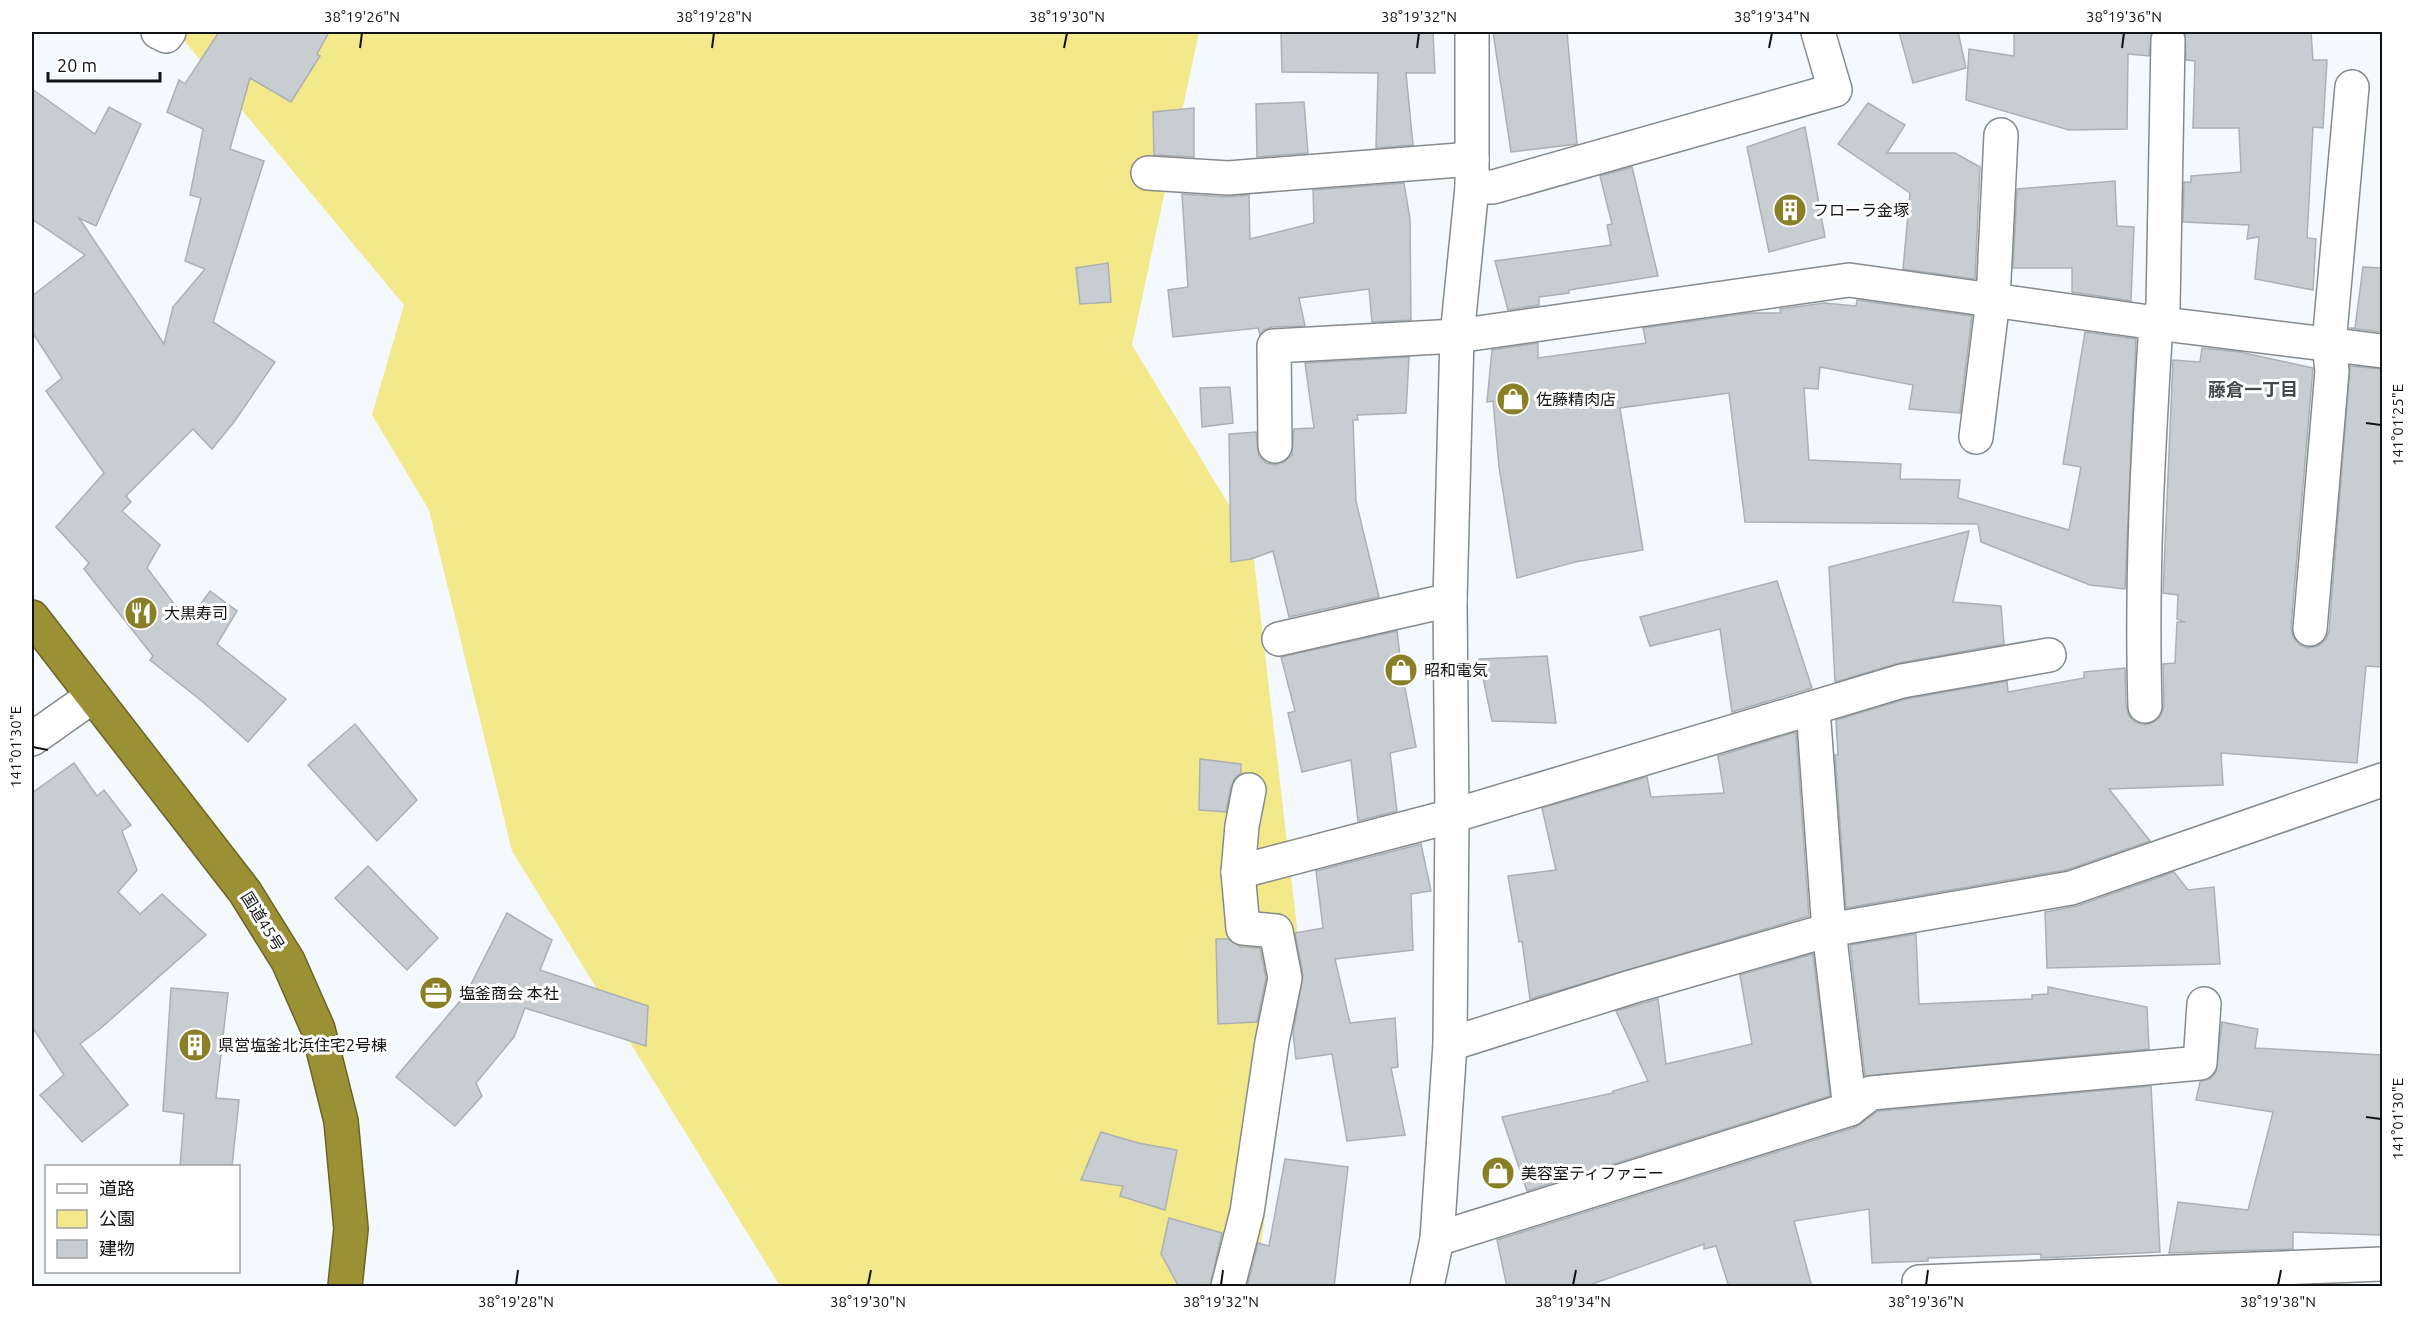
<svg xmlns="http://www.w3.org/2000/svg" width="2414" height="1318" font-family="Ubuntu,'Noto Sans JP',sans-serif">
<rect width="100%" height="100%" fill="#f4f9fd"/>
<polygon fill="#f3e88a" points="177,32 1199,32 1132,345 1252,543 1301,962 1255,1286 780,1286 512,851 429,510 372,415 404,305"/>
<g fill="#c8cdd1" stroke="#aab0b3" stroke-width="1.5">
<polygon points="219,32 329,32 317,54 320,56 291,102 250,78 230,149 264,161 213,322 275,362 234,422 212,449 193,429 126,496 131,502 122,511 160,545 147,568 184,617 192,608 196,611 210,591 237,611 217,644 286,699 248,742 203,702 150,660 153,656 84,569 89,563 56,527 104,473 46,391 62,378 32,332 32,296 85,255 32,219 32,89 95,134 109,107 141,124 96,226 79,218 164,344 173,307 205,269 185,261 201,198 190,195 203,129 167,112 179,80 185,84"/>
<polygon points="1281,32 1433,32 1435,73 1406,73 1413,145 1376,148 1378,73 1282,72"/>
<polygon points="1493,32 1567,32 1577,144 1511,152"/>
<polygon points="1899,32 1958,32 1966,68 1913,83"/>
<polygon points="2014,32 2152,32 2149,56 2128,54 2127,129 2069,130 1966,100 1969,49 2014,56"/>
<polygon points="2185,32 2311,32 2313,60 2327,60 2323,128 2313,127 2307,238 2316,239 2313,290 2255,279 2259,237 2247,239 2249,225 2183,222 2184,182 2191,182 2191,176 2241,172 2239,128 2193,128 2195,61 2186,60"/>
<polygon points="1304,102 1308,153 1257,157 1256,104"/>
<polygon points="1868,103 1905,125 1887,153 1955,153 1980,167 1975,279 1903,269 1910,193 1838,144"/>
<polygon points="1194,108 1194,157 1154,155 1153,112"/>
<polygon points="1805,127 1825,237 1769,252 1747,147"/>
<polygon points="1632,167 1658,276 1569,290 1569,293 1539,297 1539,305 1508,310 1495,261 1611,245 1607,225 1612,224 1600,176"/>
<polygon points="2115,181 2117,226 2134,227 2131,301 2072,292 2072,268 2013,268 2017,189"/>
<polygon points="1404,183 1410,219 1411,320 1372,322 1369,289 1299,298 1305,326 1272,327 1264,330 1260,335 1258,328 1173,337 1168,290 1188,287 1182,194 1227,197 1249,195 1250,239 1314,223 1313,190"/>
<polygon points="1108,263 1111,302 1080,304 1076,268"/>
<polygon points="2363,267 2382,268 2382,332 2349,328 2355,328"/>
<polygon points="1857,300 1972,316 1960,413 1909,409 1913,385 1820,367 1818,389 1804,388 1809,460 1901,464 1900,479 1960,480 1958,498 2069,530 2081,467 2063,464 2085,332 2136,339 2125,589 2090,585 1981,542 1978,524 1745,522 1729,393 1620,408 1643,550 1575,562 1517,578 1499,467 1493,401 1487,402 1492,350 1538,343 1538,358 1646,343 1643,328 1750,313 1781,313 1780,309 1824,303 1856,306"/>
<polygon points="2202,348 2240,352 2313,368 2291,627 2293,637 2300,645 2308,648 2318,646 2326,639 2329,631 2350,366 2382,369 2382,667 2366,666 2357,763 2221,753 2223,785 2109,789 2150,841 2066,870 1846,908 1835,755 1838,755 1836,720 1906,699 2007,681 2008,692 2084,678 2084,672 2125,668 2126,706 2129,716 2135,722 2145,725 2154,722 2161,716 2164,706 2163,664 2175,663 2177,622 2185,622 2177,619 2178,595 2163,593 2173,360 2200,362"/>
<polygon points="1409,357 1406,413 1357,415 1358,420 1353,420 1356,501 1379,597 1289,617 1273,551 1251,559 1231,562 1229,434 1256,432 1259,456 1266,463 1275,465 1284,462 1292,455 1294,429 1314,428 1305,363"/>
<polygon points="1230,387 1233,423 1202,427 1200,388"/>
<polygon points="1969,531 1953,602 2001,606 2004,644 1899,663 1835,682 1829,567"/>
<polygon points="1777,581 1812,688 1732,712 1720,629 1650,646 1640,617"/>
<polygon points="1397,631 1402,672 1416,747 1390,753 1397,811 1358,821 1351,760 1302,772 1288,713 1295,711 1281,657"/>
<polygon points="1547,656 1556,723 1492,721 1479,659"/>
<polygon points="355,724 417,800 377,841 308,765"/>
<polygon points="1796,732 1809,916 1530,999 1522,941 1519,942 1508,876 1556,870 1542,808 1647,777 1651,797 1724,793 1718,756"/>
<polygon points="1200,759 1241,764 1241,773 1235,778 1231,786 1226,812 1199,810"/>
<polygon points="74,763 97,796 104,790 131,825 122,831 137,870 118,892 140,914 162,894 206,935 101,1028 80,1044 128,1105 82,1142 40,1095 64,1075 32,1027 32,793"/>
<polygon points="1421,844 1431,891 1411,894 1413,950 1335,959 1350,1023 1395,1018 1398,1067 1391,1068 1405,1135 1347,1141 1332,1054 1296,1059 1293,1033 1303,975 1295,933 1323,928 1316,871"/>
<polygon points="368,866 438,938 407,970 335,898"/>
<polygon points="2174,872 2188,890 2214,887 2220,964 2047,968 2045,912 2077,906"/>
<polygon points="507,913 552,940 540,970 648,1006 646,1046 525,1008 514,1037 476,1083 482,1096 455,1126 396,1077 466,994"/>
<polygon points="1916,934 1919,1004 2032,999 2032,995 2048,994 2048,987 2147,1007 2149,1049 1865,1076 1850,945"/>
<polygon points="1216,939 1228,939 1241,947 1260,948 1266,978 1257,1022 1218,1024"/>
<polygon points="1813,954 1830,1096 1527,1191 1502,1117 1613,1093 1613,1091 1648,1081 1616,1011 1658,999 1666,1064 1752,1044 1740,975"/>
<polygon points="171,988 228,993 216,1098 239,1100 232,1167 180,1167 184,1114 163,1111"/>
<polygon points="2222,1022 2258,1029 2255,1048 2382,1055 2382,1235 2293,1232 2293,1249 2169,1253 2178,1202 2248,1210 2273,1112 2196,1100 2200,1082 2210,1079 2216,1072"/>
<polygon points="2151,1086 2160,1252 2041,1258 2041,1254 1928,1258 1928,1261 1872,1263 1869,1209 1794,1221 1812,1287 1729,1287 1716,1246 1704,1249 1704,1244 1584,1287 1507,1287 1497,1240 1856,1127 1878,1111"/>
<polygon points="1101,1132 1138,1143 1177,1150 1165,1210 1120,1196 1123,1186 1081,1180"/>
<polygon points="1285,1159 1348,1167 1334,1287 1247,1287 1258,1243 1269,1246"/>
<polygon points="1169,1218 1222,1233 1210,1287 1179,1287 1161,1254"/>
</g>
<g fill="none" stroke-linecap="round" stroke-linejoin="round">
<defs>
<g id="minor">
<polyline points="158,32 166,36 169,32"/>
<polyline points="1148,173 1228,178 1472,159"/>
<polyline points="1472,187 1493,187 1835,90 1818,32"/>
<polyline points="1976,437 1993,300 2001,135"/>
<polyline points="1275,446 1274,346 1457,336 1849,280 2156,323 2382,351"/>
<polyline points="2310,629 2332,371 2329,344 2352,87"/>
<polyline points="1279,639 1450,600"/>
<path d="M 2145,706 C 2141,578 2148,451 2156,323 L 2163,307 L 2168,40"/>
<polyline points="1813,708 1829,930 1850,1109"/>
<polyline points="32,739 93,696"/>
<polyline points="1238,872 1452,816 1902,681 2049,655"/>
<polyline points="1450,1044 1631,987 1829,930 2071,888 2382,780"/>
<polyline points="1437,1239 1850,1109 1871,1093 2200,1063 2204,1004"/>
<polyline points="1228,1286 1247,1212 1272,1042 1285,978 1276,931 1243,928 1238,872 1242,826 1249,790"/>
<polyline points="1427,1286 1437,1239 1450,1044 1452,816 1450,600 1457,336 1472,187 1472,32"/>
<polyline points="1919,1286 1919,1282 2382,1264"/>
</g>
<polyline id="highway" points="32,617 245,892 288,961 318,1029 341,1121 351,1229 345,1286"/>
</defs>
<use href="#minor" stroke="#858a8d" stroke-width="36"/>
<use href="#highway" stroke="#6b6428" stroke-width="36"/>
<use href="#minor" stroke="#fff" stroke-width="33"/>
<use href="#highway" stroke="#9b9033" stroke-width="33"/>
</g>
<path fill="none" stroke="#111315" stroke-width="2" d="M 360,48 L 362,33M 712,48 L 714,33M 1064,48 L 1067,33M 1417,48 L 1419,33M 1769,48 L 1772,33M 2122,48 L 2124,33M 2366,423 L 2381,425M 33,747 L 48,750M 2366,1117 L 2381,1119M 516,1285 L 518,1270M 868,1285 L 871,1270M 1221,1285 L 1223,1270M 1573,1285 L 1576,1270M 1926,1285 L 1928,1270M 2278,1285 L 2281,1270"/>
<defs>
<symbol id="building-disc" viewBox="-11 -11 22 22"><circle r="9.5" fill="#897f26" stroke="#fff"/><path d="M-4-6H4V6H1V3H-1V6H-4ZM-2.5-4.3h1.7v1.8h-1.7ZM.8-4.3h1.7v1.8H.8ZM-2.5-1h1.7V.8h-1.7ZM.8-1h1.7V.8H.8Z" fill="#fff"/></symbol>
<symbol id="shop-disc" viewBox="-11 -11 22 22"><circle r="9.5" fill="#897f26" stroke="#fff"/><path d="M-5-2.5h2.3a2.7 3.5 0 0 1 5.4 0H5L5.5 6h-11ZM-1.5-2.5h3a1.5 2.3 0 0 0-3 0Z" fill="#fff"/></symbol>
<symbol id="restaurant-disc" viewBox="-11 -11 22 22"><circle r="9.5" fill="#897f26" stroke="#fff"/><path d="M-5-6h1v4h1v-4h1v4h1v-4h1v5L-1.5 .5V6h-2V.5L-5-1ZM5-6V6H3V1.5H1.5Q1.5-4 5-6Z" fill="#fff"/></symbol>
<symbol id="office-disc" viewBox="-11 -11 22 22"><circle r="9.5" fill="#897f26" stroke="#fff"/><path d="M-6-3h4V-5.5h4V-3h4V5H-6ZM-1-4.5V-3h2v-1.5ZM-6 0V1H6V0Z" fill="#fff"/></symbol>
</defs>
<g fill-rule="evenodd">
<use href="#building-disc" x="1771" y="191" width="38" height="38"/>
<use href="#shop-disc" x="1494" y="380" width="38" height="38"/>
<use href="#restaurant-disc" x="122" y="594" width="38" height="38"/>
<use href="#shop-disc" x="1382" y="651" width="38" height="38"/>
<use href="#office-disc" x="417" y="974" width="38" height="38"/>
<use href="#building-disc" x="176" y="1026" width="38" height="38"/>
<use href="#shop-disc" x="1479" y="1154" width="38" height="38"/>
</g>
<g text-anchor="middle" stroke-width="6" stroke-linejoin="round" paint-order="stroke">
<g font-size="16" fill="#111315" stroke="#fff" text-anchor="start">
<text x="1813" y="216">フローラ金塚</text>
<text x="1536" y="405">佐藤精肉店</text>
<text x="164" y="619">大黒寿司</text>
<text x="1424" y="676">昭和電気</text>
<text x="459" y="999">塩釜商会 本社</text>
<text x="218" y="1051">県営塩釜北浜住宅2号棟</text>
<text x="1521" y="1179">美容室ティファニー</text>
</g>
<g font-size="16" fill="#111315" stroke="#fff">
<text transform="translate(263 921) rotate(58)" y="6">国道45号</text>
</g>
<g font-size="18" font-weight="bold" fill="#43484b" stroke="#fff">
<text x="2253" y="396">藤倉一丁目</text>
</g>
</g>
<rect width="2414" height="1318" fill="none" stroke="#ffffff" stroke-width="66"/>
<rect x="45" y="1165" width="195" height="108" fill="#ffffff" stroke="#a0a1a1" stroke-width="1.5"/>
<rect x="57" y="1184" width="30" height="9" fill="#ffffff" stroke="#a0a1a1" stroke-width="1.5"/>
<text x="99" y="1195" font-size="18" fill="#111315">道路</text>
<rect x="57" y="1210" width="30" height="18" fill="#f3e88a" stroke="#a0a1a1" stroke-width="1.5"/>
<text x="99" y="1225" font-size="18" fill="#111315">公園</text>
<rect x="57" y="1240" width="30" height="18" fill="#c8cdd1" stroke="#a0a1a1" stroke-width="1.5"/>
<text x="99" y="1255" font-size="18" fill="#111315">建物</text>
<path d="M48 72v9h112v-9" fill="none" stroke="#111315" stroke-width="3"/>
<text x="57" y="72" font-size="18" fill="#111315" stroke="#ffffff" stroke-width="4.5" paint-order="stroke">20 m</text>
<rect x="33" y="33" width="2348" height="1252" fill="none" stroke="#111315" stroke-width="2"/>
<g font-size="15" text-anchor="middle" fill="#111315">
<text x="362" y="22">38°19'26"N</text>
<text x="714" y="22">38°19'28"N</text>
<text x="1067" y="22">38°19'30"N</text>
<text x="1419" y="22">38°19'32"N</text>
<text x="1772" y="22">38°19'34"N</text>
<text x="2124" y="22">38°19'36"N</text>
<text transform="translate(2398 425) rotate(-90)" y="5">141°01'25"E</text>
<text transform="translate(16 747) rotate(-90)" y="5">141°01'30"E</text>
<text transform="translate(2398 1119) rotate(-90)" y="5">141°01'30"E</text>
<text x="516" y="1307">38°19'28"N</text>
<text x="868" y="1307">38°19'30"N</text>
<text x="1221" y="1307">38°19'32"N</text>
<text x="1573" y="1307">38°19'34"N</text>
<text x="1926" y="1307">38°19'36"N</text>
<text x="2278" y="1307">38°19'38"N</text>
</g>
</svg>
